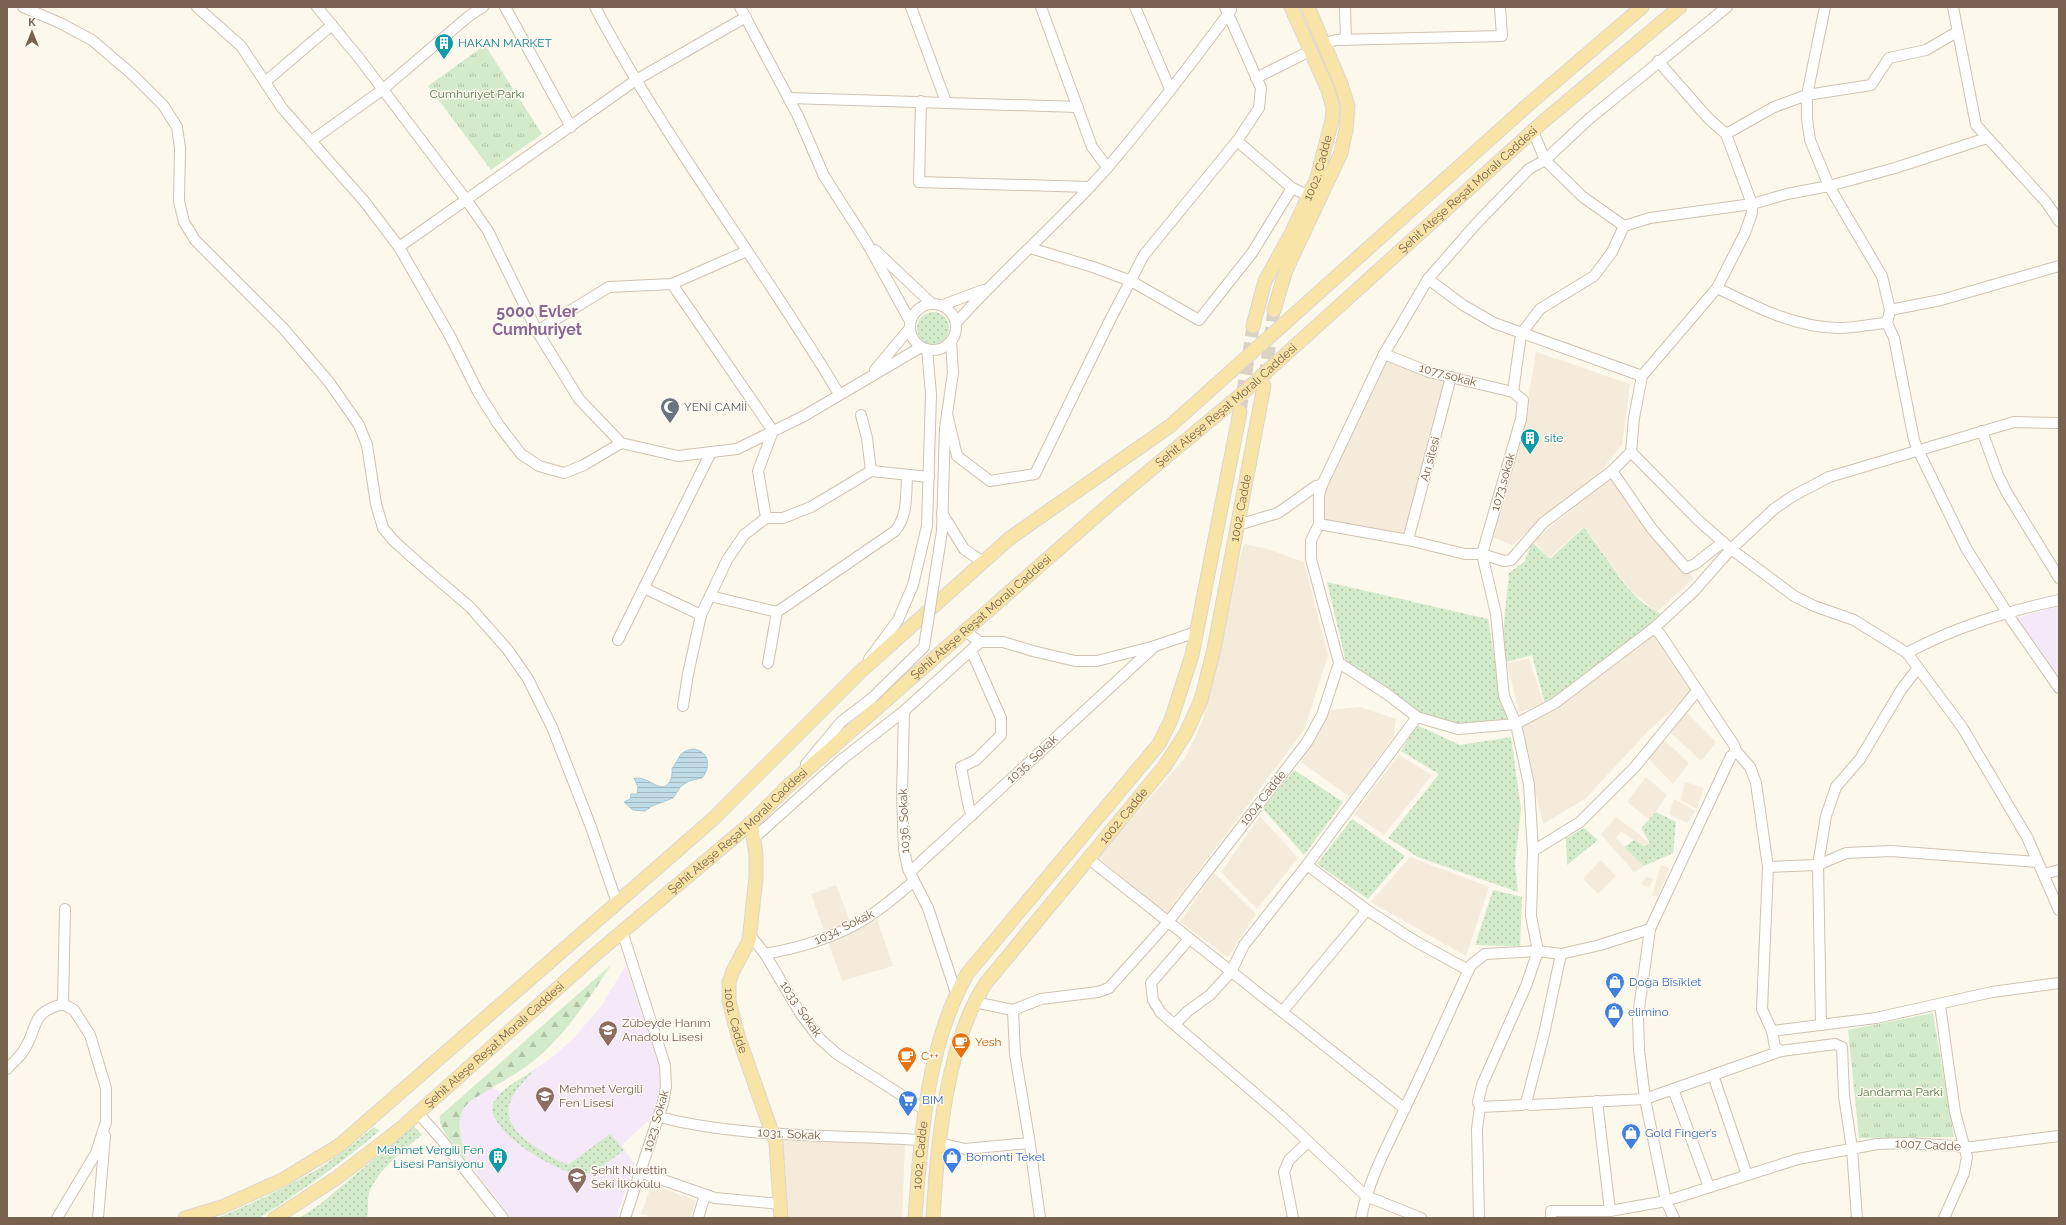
<svg xmlns="http://www.w3.org/2000/svg" width="2066" height="1225" font-family="Raleway,sans-serif">
<defs>
<pattern id="grass-dots" width="8" height="8" patternUnits="userSpaceOnUse"><rect width="8" height="8" fill="#d3ebca"/><path d="M2 2h.1M6 6h.1" fill="none" stroke="#b0c2a6" stroke-width="1.8" stroke-linecap="round"/></pattern>
<pattern id="forest-firs" width="22" height="20" patternUnits="userSpaceOnUse"><rect width="22" height="20" fill="#d3ebca"/><path d="M5 1l3.5 6h-7zM16 11l3.5 6h-7z" fill="#b0c2a6"/></pattern>
<pattern id="park-tufts" width="24" height="20" patternUnits="userSpaceOnUse"><rect width="24" height="20" fill="#d3ebca"/><path d="M3 7l-1-3M5 7V3M7 7l1-3M15 17l-1-3M17 17v-4M19 17l1-3" fill="none" stroke="#b0c2a6"/></pattern>
<pattern id="water-rules" width="6" height="5" patternUnits="userSpaceOnUse"><rect width="6" height="5" fill="#c0dce6"/><path d="M0 2.5h6" fill="none" stroke="#a1b6bd"/></pattern>
</defs>
<rect width="100%" height="100%" fill="#fcf8ec"/>
<g fill="#f4ebda">
<polygon points="1536,352 1630,384 1622,445 1595,478 1573,494 1512,545 1492,537 1509,471 1524,424"/>
<polygon points="1384,354 1451,377 1408,540 1319,524 1319,495"/>
<polygon points="1612,476 1661,543 1694,578 1657,612 1630,590 1584,526 1549,558 1534,541"/>
<polygon points="1244,544 1267,549 1304,562 1328,655 1304,730 1166,914 1098,857 1185,758 1202,722 1220,641 1225,607"/>
<polygon points="1653,631 1694,691 1648,731 1585,799 1543,824 1518,724"/>
<polygon points="1529,659 1544,704 1519,712 1507,663"/>
<polygon points="1360,707 1396,719 1394,736 1350,797 1301,762 1331,710"/>
<polygon points="1684,710 1716,742 1701,761 1668,730"/>
<polygon points="1664,740 1689,763 1673,784 1648,758"/>
<polygon points="1399,755 1432,775 1384,835 1354,814"/>
<polygon points="1646,777 1667,795 1650,820 1627,802"/>
<polygon points="1685,782 1704,788 1697,809 1681,800"/>
<polygon points="1674,799 1695,811 1687,823 1669,814"/>
<polygon points="1260,816 1298,858 1257,909 1221,872"/>
<polygon points="1616,817 1650,843 1645,847 1621,831 1616,838 1644,866 1634,872 1601,834"/>
<polygon points="1410,857 1489,887 1466,956 1371,902"/>
<polygon points="1601,860 1616,876 1598,894 1583,879"/>
<polygon points="1661,865 1669,868 1658,897 1652,895"/>
<polygon points="1214,873 1256,914 1228,957 1180,922"/>
<polygon points="1646,877 1653,879 1649,888 1641,884"/>
<polygon points="836,885 853,929 877,919 893,966 842,981 811,894"/>
<polygon points="779,1140 905,1142 902,1218 787,1218"/>
<polygon points="652,1184 696,1201 690,1218 653,1218 641,1214"/>
</g>
<g fill="#f5e8f9">
<polygon points="2059,606 2059,678 2016,618"/>
<polygon points="626,965 659,1066 663,1088 660,1102 651,1118 621,1146 635,1164 616,1218 511,1218 443,1129 440,1123 440,1116 481,1080 501,1093 555,1055 572,1040 602,1005"/>
</g>
<g fill="url(#grass-dots)">
<circle cx="933" cy="328" r="16"/>
<polygon points="1584,527 1626,586 1640,601 1663,616 1629,641 1607,660 1545,704 1532,655 1506,662 1502,643 1509,573 1525,561 1532,542 1550,559"/>
<polygon points="1327,582 1488,619 1501,697 1509,720 1457,724 1425,716 1346,662"/>
<polygon points="1417,725 1460,745 1511,737 1521,809 1515,863 1518,892 1418,857 1388,838 1439,774 1401,751"/>
<polygon points="1294,770 1343,802 1304,855 1263,809"/>
<polygon points="1656,812 1676,822 1673,853 1644,866 1624,847 1634,840 1645,847 1650,843 1641,828"/>
<polygon points="1352,819 1405,856 1368,899 1317,864"/>
<polygon points="1584,828 1598,840 1567,865 1566,838"/>
<polygon points="1493,890 1522,897 1520,946 1475,945"/>
<path d="M 533,1071 C 525,1080 516,1089 511,1100 C 501,1122 523,1140 539,1149 C 548,1154 559,1163 569,1164 L 610,1134 L 624,1150 C 613,1158 599,1171 585,1174 C 563,1179 483,1129 493,1104 C 499,1089 521,1079 533,1071 Z"/>
<path d="M 414,1126 L 422,1135 C 405,1148 376,1172 369,1193 C 367,1201 369,1210 367,1218 L 299,1218 L 319,1205 Z"/>
<path d="M 374,1127 L 379,1131 C 342,1163 303,1190 262,1216 L 258,1218 L 217,1218 C 259,1200 303,1181 340,1154 C 352,1146 362,1136 374,1127 Z"/>
</g>
<path fill="url(#forest-firs)" d="M 611,965 C 586,1003 561,1042 524,1068 C 506,1080 487,1090 469,1102 C 452,1120 462,1138 466,1160 C 459,1151 437,1128 440,1116 Z"/>
<g fill="url(#park-tufts)">
<polygon points="485,45 542,134 491,170 428,86"/>
<polygon points="1933,1013 1954,1137 1859,1138 1848,1030"/>
</g>
<path fill="url(#water-rules)" stroke="#a6cad8" d="M 693,749 C 710,751 711,767 702,778 L 689,781 L 681,786 L 673,798 L 652,806 L 645,811 L 633,810 L 624,802 L 630,799 L 631,794 L 637,794 L 638,787 L 634,778 C 637,778 640,778 643,779 C 648,780 653,784 658,786 C 670,790 673,776 672,768 C 681,758 677,752 693,749 Z"/>
<g fill="none" stroke-linecap="round" stroke-linejoin="round">
<g stroke="#dbd2c4" stroke-width="13" stroke-dasharray="13 6" stroke-linecap="butt">
<polyline points="1265,378 1274,310"/>
<polyline points="1240,412 1253,326"/>
</g>
<defs>
<g id="minor">
<polyline points="23,7 60,23 92,40 134,76 163,105 177,127 180,148 179,201 184,222 195,240 283,328 329,382 359,425 367,445 376,504 383,528 394,541 415,560 470,607 508,650 528,679 552,727 591,827 617,903"/>
<polyline points="197,7 241,46 282,108 364,201 399,247 450,336 478,392 498,424 521,454 539,466 564,473 584,465 621,443"/>
<polyline points="317,7 359,58 465,198 488,231 537,331 579,399 621,443 678,456 737,449 804,416 921,347"/>
<polyline points="505,7 571,127"/>
<path d="M 595,7 C 666,142 761,263 839,394"/>
<polyline points="740,7 798,116 824,176 867,243 910,321"/>
<polyline points="911,7 946,102"/>
<polyline points="1041,7 1092,147 1107,167"/>
<polyline points="1135,7 1170,89"/>
<polyline points="1345,7 1346,40"/>
<polyline points="1727,7 1590,118 1545,160 1529,169 1476,224 1428,279 1384,354 1322,485 1319,495 1319,524 1311,541 1311,559 1339,663 1387,694 1417,717 1458,729 1516,724 1555,703 1654,628 1694,591 1731,549 1774,509 1793,496 1829,477 2014,422 2059,423"/>
<polyline points="1825,7 1807,95 1807,119 1810,140 1829,186 1882,276 1890,310 1887,323 1894,338 1914,440 1918,450 1967,550 2013,622 2059,688"/>
<polyline points="1953,7 1976,125 2046,202 2059,221"/>
<polyline points="1324,43 1336,40 1502,36 1500,7"/>
<polyline points="1256,78 1310,51"/>
<polyline points="265,82 332,25"/>
<polyline points="789,98 1078,107"/>
<polyline points="921,101 919,182 1089,187"/>
<polyline points="1533,131 1545,160 1583,197 1624,226"/>
<polyline points="1726,134 1774,107 1807,95 1871,85 1889,58 1926,50 1957,32"/>
<polyline points="311,141 382,90 469,16 483,7"/>
<polyline points="1237,141 1292,188 1309,196"/>
<polyline points="1624,226 1650,218 1752,204 1787,194 1829,186 1895,168 1987,138"/>
<polyline points="399,247 636,80 746,17"/>
<polyline points="1030,248 1093,267 1131,281 1199,320 1252,253 1292,188"/>
<polyline points="875,250 931,303"/>
<polyline points="1428,279 1463,305 1494,323 1642,376"/>
<polyline points="672,284 773,431 758,471 766,518 744,535 727,560 701,615 688,674 683,706"/>
<path d="M 1717,288 C 1756,307 1794,327 1838,328 C 1854,328 1871,324 1887,323"/>
<circle cx="933" cy="327" r="23"/>
<polyline points="943,305 983,290"/>
<polyline points="1890,310 1941,300 2059,266"/>
<path d="M 956,323 C 1004,269 1060,222 1108,167 C 1151,116 1192,63 1231,10"/>
<polyline points="537,331 609,287 672,284 747,251"/>
<polyline points="1384,354 1429,372 1513,392 1523,400 1521,419 1482,554 1496,614 1504,696 1516,724 1529,785 1533,851 1531,916 1538,951 1526,986 1482,1085 1478,1102 1480,1107 1477,1129 1479,1218"/>
<polyline points="875,370 909,329"/>
<polyline points="1513,392 1521,334 1540,309 1594,276 1612,252 1624,226"/>
<polyline points="947,414 957,456 990,481 1035,474 1111,318 1144,255 1237,141 1259,108 1261,88 1225,7"/>
<polyline points="861,415 867,438 871,471"/>
<polyline points="1982,431 1998,475 2007,493 2059,578"/>
<polyline points="1631,452 1699,521 1731,549 1794,596 1814,606 1854,620 1907,653 1962,727 2027,837 2059,910"/>
<polyline points="1612,471 1652,529 1686,568 1695,564 1723,542"/>
<polyline points="942,513 964,549 983,562"/>
<polyline points="766,518 783,518 811,507 871,471 929,477"/>
<polyline points="1319,524 1408,540 1465,554 1482,554 1504,561 1511,560 1543,523 1612,471 1631,452 1634,418 1642,376 1717,288 1745,233 1752,213 1752,204 1726,134 1708,118 1658,61"/>
<polyline points="1238,525 1278,513 1316,486 1322,485"/>
<polyline points="942,531 945,428 953,373 951,341"/>
<polyline points="1408,540 1451,377"/>
<polyline points="644,588 701,615"/>
<path d="M 710,596 L 777,612 L 895,531 C 908,516 906,494 907,475"/>
<polyline points="1654,628 1660,634 1734,745 1736,751 1750,767 1756,783 1768,867 1762,1009 1772,1031 1775,1047 1781,1051 1835,1044 1842,1047 1844,1096 1852,1149 1857,1218"/>
<polyline points="965,631 980,642 1003,642 1033,651 1075,661 1097,661 1155,646 1196,632"/>
<polyline points="618,640 711,452"/>
<polyline points="971,650 1001,718 1001,735 976,760 961,767 969,808 972,815"/>
<path d="M 1907,653 C 1955,627 2005,612 2059,600"/>
<polyline points="869,659 898,620 913,585 927,526 931,394 927,349"/>
<polyline points="768,663 777,612"/>
<polyline points="904,711 902,794 904,850 908,869 928,908 956,993"/>
<polyline points="806,764 841,722 872,698"/>
<polyline points="754,838 840,761 904,711 980,642"/>
<polyline points="1533,851 1580,822 1634,768 1697,691"/>
<polyline points="1089,859 1405,1109"/>
<polyline points="1307,865 1367,910 1415,941 1468,970"/>
<polyline points="1768,867 1818,865 1846,853 1891,851 2037,862"/>
<polyline points="910,872 1155,646"/>
<polyline points="2044,874 2059,870"/>
<polyline points="622,931 665,1065 666,1087 663,1103 625,1218"/>
<polyline points="750,935 765,954 800,1013 819,1038 837,1054 925,1110"/>
<polyline points="1189,939 1151,983 1153,1000 1161,1013 1280,1115 1366,1196 1421,1218"/>
<path d="M 765,954 C 805,947 845,935 878,910 C 891,901 902,891 914,881"/>
<polyline points="974,1002 1013,1010 1041,999 1098,992 1109,988 1168,922 1307,742 1322,715 1339,663"/>
<polyline points="63,1004 65,909"/>
<polyline points="1940,1005 1955,1112 1967,1157 1964,1173 1944,1218"/>
<polyline points="1013,1010 1015,1054 1029,1138 1040,1218"/>
<polyline points="1282,1012 1367,910"/>
<polyline points="1175,1024 1188,1011 1210,995 1231,972 1244,945 1307,865 1417,717"/>
<polyline points="1821,1025 1818,865 1826,816 1836,787 1860,759 1901,690 1918,668"/>
<polyline points="1772,1031 1876,1018 1992,992 2059,983"/>
<path d="M 7,1069 C 12,1063 20,1057 24,1050 C 39,1027 29,1013 63,1004 L 74,1010 L 90,1035 L 106,1088 L 106,1122 L 96,1153 L 57,1218"/>
<polyline points="1713,1075 1747,1175"/>
<polyline points="1673,1089 1709,1187"/>
<polyline points="1597,1101 1610,1211"/>
<polyline points="1526,1103 1544,1034 1561,954"/>
<polyline points="1480,1107 1522,1105 1526,1103 1531,1105 1645,1099 1781,1051"/>
<polyline points="418,1113 440,1138 503,1218"/>
<path d="M 659,1117 C 745,1139 833,1134 921,1140"/>
<polyline points="940,1143 965,1149 1029,1143"/>
<polyline points="640,1172 715,1198 781,1204"/>
<polyline points="98,1218 105,1136"/>
<polyline points="698,1218 705,1195"/>
<polyline points="1293,1218 1284,1172 1289,1160 1308,1142"/>
<path d="M 1361,1218 C 1369,1178 1388,1145 1405,1108 C 1428,1061 1449,1012 1471,965 L 1485,954 L 1538,951 L 1561,954 L 1600,945 L 1650,929"/>
<polyline points="1551,1218 1551,1211 1610,1211 1666,1201 1798,1159 1877,1144 1905,1143 1972,1147 2059,1136"/>
<polyline points="1674,1218 1666,1201 1645,1099 1639,1050 1638,1016 1650,929 1731,756 1736,751"/>
</g>
<g id="major">
<polyline points="1274,310 1286,270 1341,153 1346,130 1348,106 1341,84 1308,7"/>
<path id="s1" d="M 1253,326 L 1265,281 L 1291,234 L 1317,178 L 1332,120 L 1333,108 L 1328,90 L 1291,7"/>
<path id="s2" d="M 751,823 L 756,854 L 756,877 L 749,941 L 733,971 L 729,982 L 729,1001 L 738,1036 L 776,1144 L 781,1218"/>
<polyline points="185,1218 222,1207 284,1179 340,1145 713,819 860,672 1010,538 1170,426 1529,104 1642,7"/>
<path id="s3" d="M 275,1218 L 338,1177 L 399,1130 L 597,953 L 751,823 L 787,787 L 1118,497 L 1244,392 L 1545,120 L 1680,7"/>
<path id="s4" d="M 915,1218 C 921,1136 926,1047 967,974 L 1159,744 L 1171,720 L 1192,655 L 1240,412"/>
<path id="s5" d="M 933,1218 C 937,1147 946,1043 986,983 L 1164,767 L 1186,733 L 1201,700 L 1214,649 L 1264,386"/>
</g>
</defs>
<use href="#minor" stroke="#cfc2b0" stroke-width="12"/>
<use href="#major" stroke="#dcd6d1" stroke-width="15"/>
<use href="#minor" stroke="#fff" stroke-width="10"/>
<use href="#major" stroke="#f8e4a7" stroke-width="13"/>
<defs>
<polyline id="minor-bridge" points="872,698 924,647 942,531"/>
</defs>
<use href="#minor-bridge" stroke="#cfc2b0" stroke-width="12" stroke-linecap="butt"/>
<use href="#minor-bridge" stroke="#fff" stroke-width="10"/>
</g>
<defs>
<symbol id="building-pin" viewBox="-11 -11 22 30"><path d="M0 17L-7.5 6A9.5 9.5 0 1 1 7.5 6Z" fill="#0f9aa8" stroke="#fffbf3"/><path d="M-4-6H4V6H1V3H-1V6H-4ZM-2.5-4.3h1.7v1.8h-1.7ZM.8-4.3h1.7v1.8H.8ZM-2.5-1h1.7V.8h-1.7ZM.8-1h1.7V.8H.8Z" fill="#fff"/></symbol>
<symbol id="mosque-pin" viewBox="-11 -11 22 30"><path d="M0 17L-7.5 6A9.5 9.5 0 1 1 7.5 6Z" fill="#6b7280" stroke="#fffbf3"/><path d="M3.5-4.9A6 6 0 1 0 3.5 4.9A5 5 0 1 1 3.5-4.9Z" fill="#fff"/></symbol>
<symbol id="shop-pin" viewBox="-11 -11 22 30"><path d="M0 17L-7.5 6A9.5 9.5 0 1 1 7.5 6Z" fill="#3f7fe0" stroke="#fffbf3"/><path d="M-5-2.5h2.3a2.7 3.5 0 0 1 5.4 0H5L5.5 6h-11ZM-1.5-2.5h3a1.5 2.3 0 0 0-3 0Z" fill="#fff"/></symbol>
<symbol id="school-pin" viewBox="-11 -11 22 30"><path d="M0 17L-7.5 6A9.5 9.5 0 1 1 7.5 6Z" fill="#8d6e63" stroke="#fffbf3"/><path d="M0-5L7-2L0 1L-7-2ZM-4 1L0 2.5L4 1V4Q0 6-4 4Z" fill="#fff"/></symbol>
<symbol id="cafe-pin" viewBox="-11 -11 22 30"><path d="M0 17L-7.5 6A9.5 9.5 0 1 1 7.5 6Z" fill="#e8710a" stroke="#fffbf3"/><path d="M-5.5-4.5H6V0H3Q3 3.5 0 3.5H-2.5Q-5.5 3.5-5.5 0ZM3-3.2v2h1.7v-2ZM-6 4.5H4V6H-6Z" fill="#fff"/></symbol>
<symbol id="supermarket-pin" viewBox="-11 -11 22 30"><path d="M0 17L-7.5 6A9.5 9.5 0 1 1 7.5 6Z" fill="#3f7fe0" stroke="#fffbf3"/><path d="M-6-5.5h2.5l.6 2H6L4.5 2H-2.5L-4.4-4H-6ZM-1.5 3.2a1.3 1.3 0 1 0 .1 0ZM3 3.2a1.3 1.3 0 1 0 .1 0Z" fill="#fff"/></symbol>
</defs>
<g fill-rule="evenodd">
<use href="#building-pin" x="433" y="32" width="22" height="30"/>
<use href="#mosque-pin" x="659" y="396" width="22" height="30"/>
<use href="#building-pin" x="1519" y="427" width="22" height="30"/>
<use href="#shop-pin" x="1604" y="971" width="22" height="30"/>
<use href="#shop-pin" x="1603" y="1001" width="22" height="30"/>
<use href="#school-pin" x="597" y="1019" width="22" height="30"/>
<use href="#cafe-pin" x="950" y="1031" width="22" height="30"/>
<use href="#cafe-pin" x="896" y="1045" width="22" height="30"/>
<use href="#school-pin" x="534" y="1085" width="22" height="30"/>
<use href="#supermarket-pin" x="897" y="1089" width="22" height="30"/>
<use href="#shop-pin" x="1620" y="1122" width="22" height="30"/>
<use href="#building-pin" x="487" y="1146" width="22" height="30"/>
<use href="#shop-pin" x="941" y="1146" width="22" height="30"/>
<use href="#school-pin" x="566" y="1166" width="22" height="30"/>
</g>
<g text-anchor="middle" stroke-width="3" stroke-linejoin="round" paint-order="stroke">
<g font-size="12" fill="#0d838f" stroke="#fffbf3" text-anchor="start">
<text x="458" y="47">HAKAN MARKET</text>
<text x="1544" y="442">site</text>
<text x="484" y="1154" text-anchor="end">Mehmet Vergili Fen<tspan x="484" dy="14">Lisesi Pansiyonu</tspan></text>
</g>
<g font-size="12" fill="#4f7d46" stroke="#fffbf3">
<text x="477" y="98">Cumhuriyet Parkı</text>
<text x="1900" y="1096">Jandarma Parki</text>
</g>
<g font-size="12" fill="#78624e" stroke="#fffbf3">
<text dy="4" stroke="none"><textPath href="#s1" startOffset="172">1002. Cadde</textPath></text>
<text dy="4" stroke="none"><textPath href="#s3" startOffset="1576">Şehit Ateşe Reşat Moralı Caddesi</textPath></text>
<text transform="translate(1448 375) rotate(15)" y="4">1077.sokak</text>
<text dy="4" stroke="none"><textPath href="#s3" startOffset="1252">Şehit Ateşe Reşat Moralı Caddesi</textPath></text>
<text transform="translate(1430 459) rotate(-75)" y="4">Arı sitesi</text>
<text transform="translate(1503 482) rotate(-74)" y="4">1073.sokak</text>
<text dy="4" stroke="none"><textPath href="#s5" startOffset="796">1002. Cadde</textPath></text>
<text dy="4" stroke="none"><textPath href="#s3" startOffset="928">Şehit Ateşe Reşat Moralı Caddesi</textPath></text>
<text transform="translate(1032 759) rotate(-43)" y="4">1035. Sokak</text>
<text transform="translate(1263 798) rotate(-52)" y="4">1004 Cadde</text>
<text dy="4" stroke="none"><textPath href="#s5" startOffset="460">1002. Cadde</textPath></text>
<text transform="translate(904 821) rotate(-92)" y="4">1036. Sokak</text>
<text dy="4" stroke="none"><textPath href="#s3" startOffset="604">Şehit Ateşe Reşat Moralı Caddesi</textPath></text>
<text transform="translate(844 927) rotate(-26)" y="4">1034. Sokak</text>
<text transform="translate(801 1009) rotate(56)" y="4">1033. Sokak</text>
<text dy="4" stroke="none"><textPath href="#s2" startOffset="204">1001. Cadde</textPath></text>
<text dy="4" stroke="none"><textPath href="#s3" startOffset="280">Şehit Ateşe Reşat Moralı Caddesi</textPath></text>
<text transform="translate(656 1121) rotate(-74)" y="4">1023. Sokak</text>
<text transform="translate(789 1134) rotate(3)" y="4">1031. Sokak</text>
<text transform="translate(1928 1145) rotate(3)" y="4">1007 Cadde</text>
<text dy="4" stroke="none"><textPath href="#s4" startOffset="63">1002. Cadde</textPath></text>
</g>
<g font-size="12" fill="#5b616d" stroke="#fffbf3" text-anchor="start">
<text x="684" y="411">YENİ CAMİİ</text>
</g>
<g font-size="12" fill="#366cbe" stroke="#fffbf3" text-anchor="start">
<text x="1629" y="986">Doğa Bīsīklet</text>
<text x="1628" y="1016">elimino</text>
<text x="922" y="1104">BIM</text>
<text x="1645" y="1137">Gold Finger’s</text>
<text x="966" y="1161">Bomonti Tekel</text>
</g>
<g font-size="12" fill="#785e54" stroke="#fffbf3" text-anchor="start">
<text x="622" y="1027">Zübeyde Hanım<tspan x="622" dy="14">Anadolu Lisesi</tspan></text>
<text x="559" y="1093">Mehmet Vergili<tspan x="559" dy="14">Fen Lisesi</tspan></text>
<text x="591" y="1174">Şehit Nurettin<tspan x="591" dy="14">Seki İlkokulu</tspan></text>
</g>
<g font-size="12" fill="#c56008" stroke="#fffbf3" text-anchor="start">
<text x="975" y="1046">Yesh</text>
<text x="921" y="1060">C++</text>
</g>
<g font-size="16" font-weight="bold" fill="#8a6693" stroke="#fffbf3">
<text x="537" y="317">5000 Evler<tspan x="537" dy="18">Cumhuriyet</tspan></text>
</g>
</g>
<rect width="2066" height="1225" fill="none" stroke="#78624e" stroke-width="16"/>
<g transform="translate(32 32)" stroke="#fffbf3" stroke-width="3" paint-order="stroke">
<path d="M0-3L7 15L0 10L-7 15Z" fill="#78624e"/>
<text y="-6" font-size="11" font-weight="bold" text-anchor="middle" fill="#78624e">K</text>
</g>
</svg>
